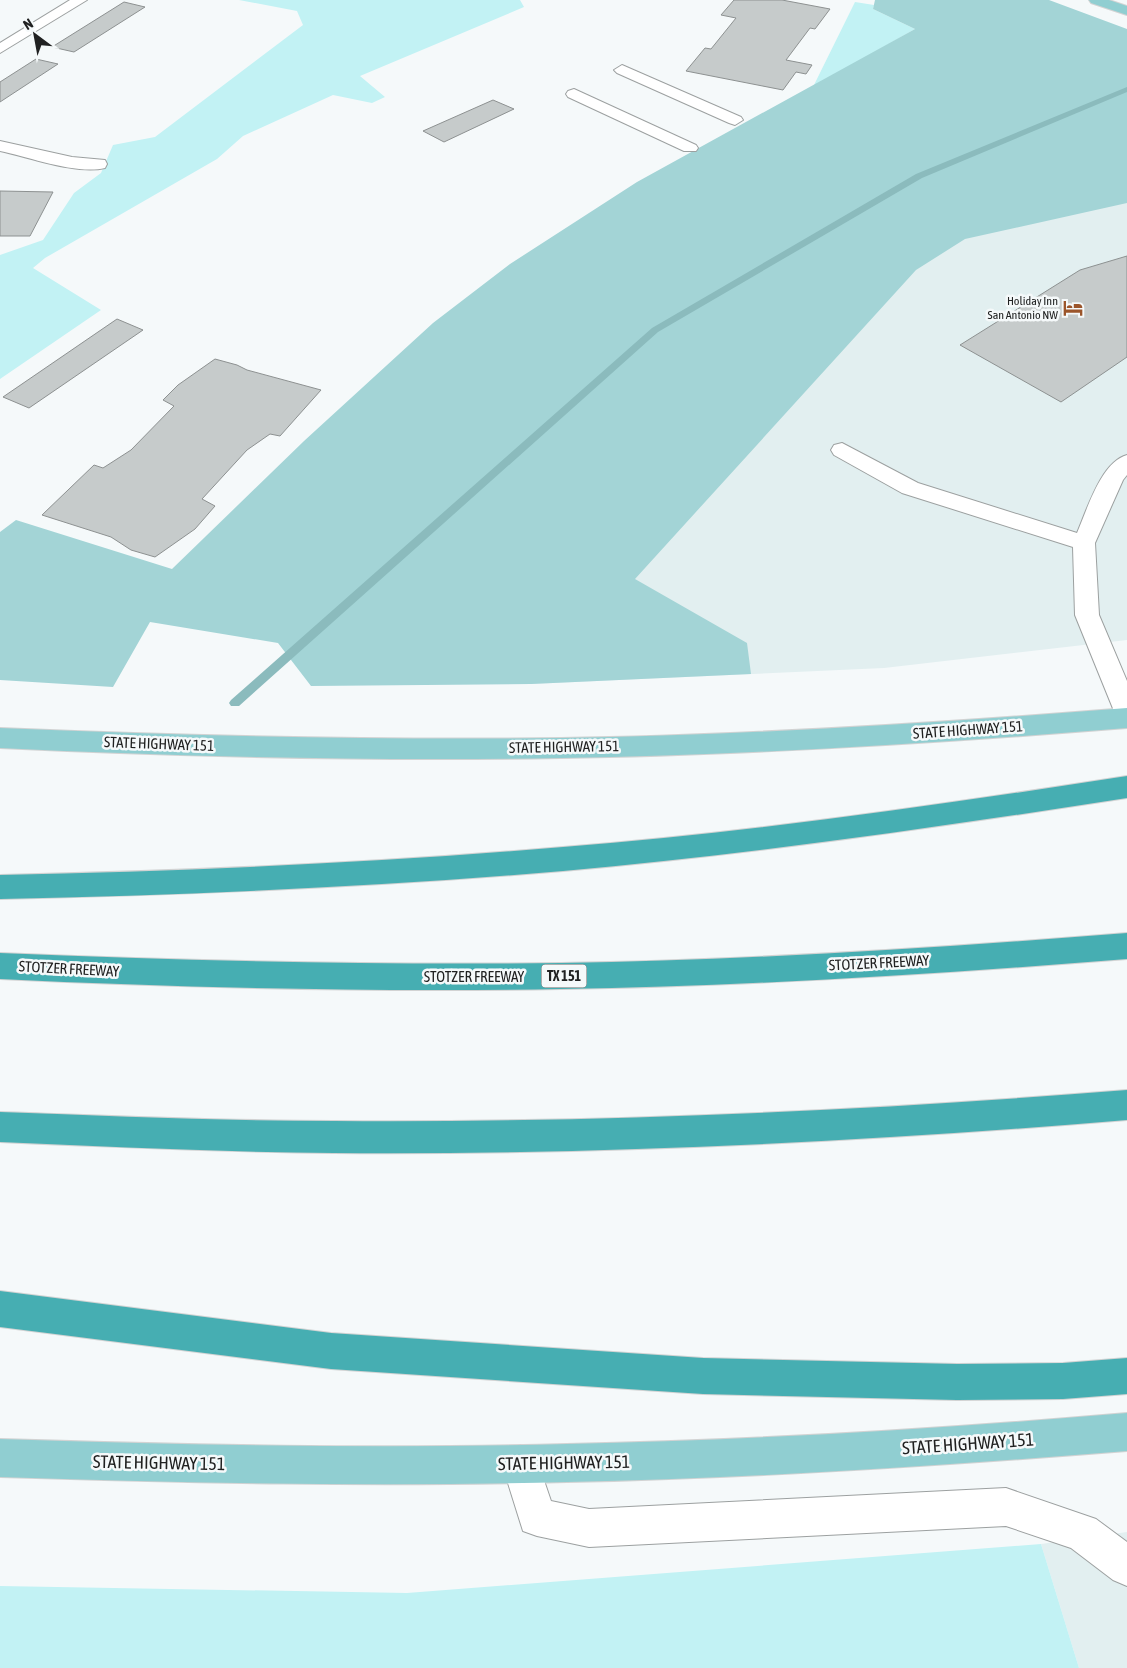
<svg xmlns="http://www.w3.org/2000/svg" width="1127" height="1668" font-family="'Asap Condensed',sans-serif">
<rect width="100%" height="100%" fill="#f5f9fa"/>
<g fill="#e2eff0">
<polygon points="1127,199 1127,640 884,668 531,684 923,230"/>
<polygon points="1127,1532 1127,1668 1079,1668 1041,1544"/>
</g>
<g fill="#c2f2f4">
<polygon points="239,0 520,0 524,7 360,76 385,97 372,103 333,95 243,136 217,159 45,258 33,268 101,310 0,379 0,255 43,240 74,193 101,173 113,145 155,137 303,25 297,11"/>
<polygon points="855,2 874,5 873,9 915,29 813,87"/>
<polygon points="1041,1544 1079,1668 0,1668 0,1586 407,1593"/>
</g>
<polygon fill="#a3d4d6" points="875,0 1049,0 1127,29 1127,203 965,239 916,270 635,579 747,643 751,674 531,684 311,686 278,643 150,622 113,687 0,680 0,532 16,520 172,569 304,441 433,323 510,264 637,182 915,29 873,9"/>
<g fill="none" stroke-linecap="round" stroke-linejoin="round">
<polygon fill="#8bbbbd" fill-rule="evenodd" points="1127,87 1127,92 922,178 658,332 239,706 231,706 229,703 231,700 652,328 916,174"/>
</g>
<g fill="#c6cbcb" stroke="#8d9191">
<polygon points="734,0 782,0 830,9 815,29 810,28 786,60 812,65 806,74 796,72 783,90 686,71 705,48 711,49 736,18 721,15"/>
<polygon points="124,2 145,7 74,52 52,47"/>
<polygon points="36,59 58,64 0,102 0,82"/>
<polygon points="493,100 514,109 444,142 423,131"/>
<polygon points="0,191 53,192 30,236 0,236"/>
<polygon points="1127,256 1127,357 1061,402 960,345 1080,270"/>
<polygon points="117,319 143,330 29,408 3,397"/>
<polygon points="215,359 237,365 247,370 321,390 280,436 270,434 247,450 202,499 215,506 195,529 155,557 131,550 111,537 42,515 94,465 103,468 131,450 174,406 163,400 178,385"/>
</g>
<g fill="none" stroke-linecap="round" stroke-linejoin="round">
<defs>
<g id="minor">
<polygon points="70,0 87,0 0,53 0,43"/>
<polygon points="622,65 741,117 743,120 735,125 729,123 617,73 614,70"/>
<polygon points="574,89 696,145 698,148 696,151 684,151 568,97 566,94 568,91"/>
<path d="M 0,141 L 72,157 L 105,160 L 107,164 L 105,168 C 77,175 29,157 0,151 Z"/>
<path d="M 842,443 L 918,483 L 1077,533 C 1087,510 1101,462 1127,455 L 1127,475 L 1123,480 L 1095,543 L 1099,615 L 1127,681 L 1127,721 L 1118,718 L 1114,711 L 1075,615 L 1073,547 L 902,493 L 834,455 L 831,450 L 834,445 Z"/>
<polygon points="521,1445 534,1451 551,1501 589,1509 1006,1488 1096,1519 1127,1542 1127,1586 1113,1580 1071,1548 1006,1526 589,1547 537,1536 523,1531 502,1464 508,1451"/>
</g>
<g id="major">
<polygon points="1089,0 1109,0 1127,6 1127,15 1091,3"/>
<path d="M 1127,708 L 1127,728 C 939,743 750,755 561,758 C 374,761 187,757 0,748 L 0,728 C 187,736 374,740 561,738 C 750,735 939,723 1127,708 Z"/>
<path d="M 1127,1413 L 1127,1451 C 940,1466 754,1478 567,1482 C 378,1487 189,1483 0,1477 L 0,1439 C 189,1445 378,1449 567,1444 C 754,1440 940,1429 1127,1413 Z"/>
</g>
<g id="highway">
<path d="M 1127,776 L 1127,798 C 940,827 752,854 563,871 C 375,887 188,895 0,899 L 0,875 C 188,871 375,863 563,847 C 752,832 940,805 1127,776 Z"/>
<path d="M 1127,933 L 1127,959 C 939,974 750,986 561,989 C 374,992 187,988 0,979 L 0,953 C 187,961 374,965 561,963 C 750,960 939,948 1127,933 Z"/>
<path d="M 1127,1090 L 1127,1120 C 863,1142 599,1155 334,1153 C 223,1152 111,1147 0,1142 L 0,1112 C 111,1116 223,1121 334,1121 C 599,1123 863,1111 1127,1090 Z"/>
<polygon points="0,1291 331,1333 703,1358 957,1364 1063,1363 1127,1358 1127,1394 1063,1399 957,1400 703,1394 331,1369 0,1327"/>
</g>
</defs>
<use href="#minor" stroke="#9ca0a0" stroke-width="2"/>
<use href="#major" stroke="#d2d3d3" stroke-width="2"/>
<use href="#highway" stroke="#d2d3d3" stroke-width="2"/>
<use href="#minor" fill="#fff" fill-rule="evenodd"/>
<use href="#major" fill="#90ced1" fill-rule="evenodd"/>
<use href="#highway" fill="#46aeb2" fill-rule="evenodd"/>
</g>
<defs>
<symbol id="hotel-bare" viewBox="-9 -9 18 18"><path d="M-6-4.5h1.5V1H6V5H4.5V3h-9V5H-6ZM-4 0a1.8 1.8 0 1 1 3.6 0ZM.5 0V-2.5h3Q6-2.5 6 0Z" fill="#9b552b" stroke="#f5f9fa" stroke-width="2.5" paint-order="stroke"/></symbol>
</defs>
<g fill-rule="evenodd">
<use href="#hotel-bare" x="1059" y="294" width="28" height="28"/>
</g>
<g text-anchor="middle" stroke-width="5" stroke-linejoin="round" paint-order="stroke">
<g font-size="12" fill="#202121" stroke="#f5f9fa" text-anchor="end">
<text x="1058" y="305">Holiday Inn<tspan x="1058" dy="14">San Antonio NW</tspan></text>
</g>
<rect fill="#f5f9fa" stroke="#606262" stroke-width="1" x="541.5" y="964.5" width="45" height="23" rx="4"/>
<g font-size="14" font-weight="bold" fill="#202121">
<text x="564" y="981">TX 151</text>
</g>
<g font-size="15" fill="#202121" stroke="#f5f9fa">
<text transform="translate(968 730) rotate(-4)" y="5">STATE HIGHWAY 151</text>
<text transform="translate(159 744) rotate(2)" y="5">STATE HIGHWAY 151</text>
<text transform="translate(564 747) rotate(-1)" y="5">STATE HIGHWAY 151</text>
<text transform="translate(879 963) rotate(-3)" y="5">STOTZER FREEWAY</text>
<text transform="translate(69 969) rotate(3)" y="5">STOTZER FREEWAY</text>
<text x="474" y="982">STOTZER FREEWAY</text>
</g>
<g font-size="18" fill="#202121" stroke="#f5f9fa">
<text transform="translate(968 1444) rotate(-4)" y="6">STATE HIGHWAY 151</text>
<text transform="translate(159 1463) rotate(1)" y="6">STATE HIGHWAY 151</text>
<text transform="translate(564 1463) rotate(-1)" y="6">STATE HIGHWAY 151</text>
</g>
</g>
<g transform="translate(35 35) rotate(328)" stroke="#f5f9fa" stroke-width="4" paint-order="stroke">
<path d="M0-4L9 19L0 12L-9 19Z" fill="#202121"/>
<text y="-8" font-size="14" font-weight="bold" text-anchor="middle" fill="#202121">N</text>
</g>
</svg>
